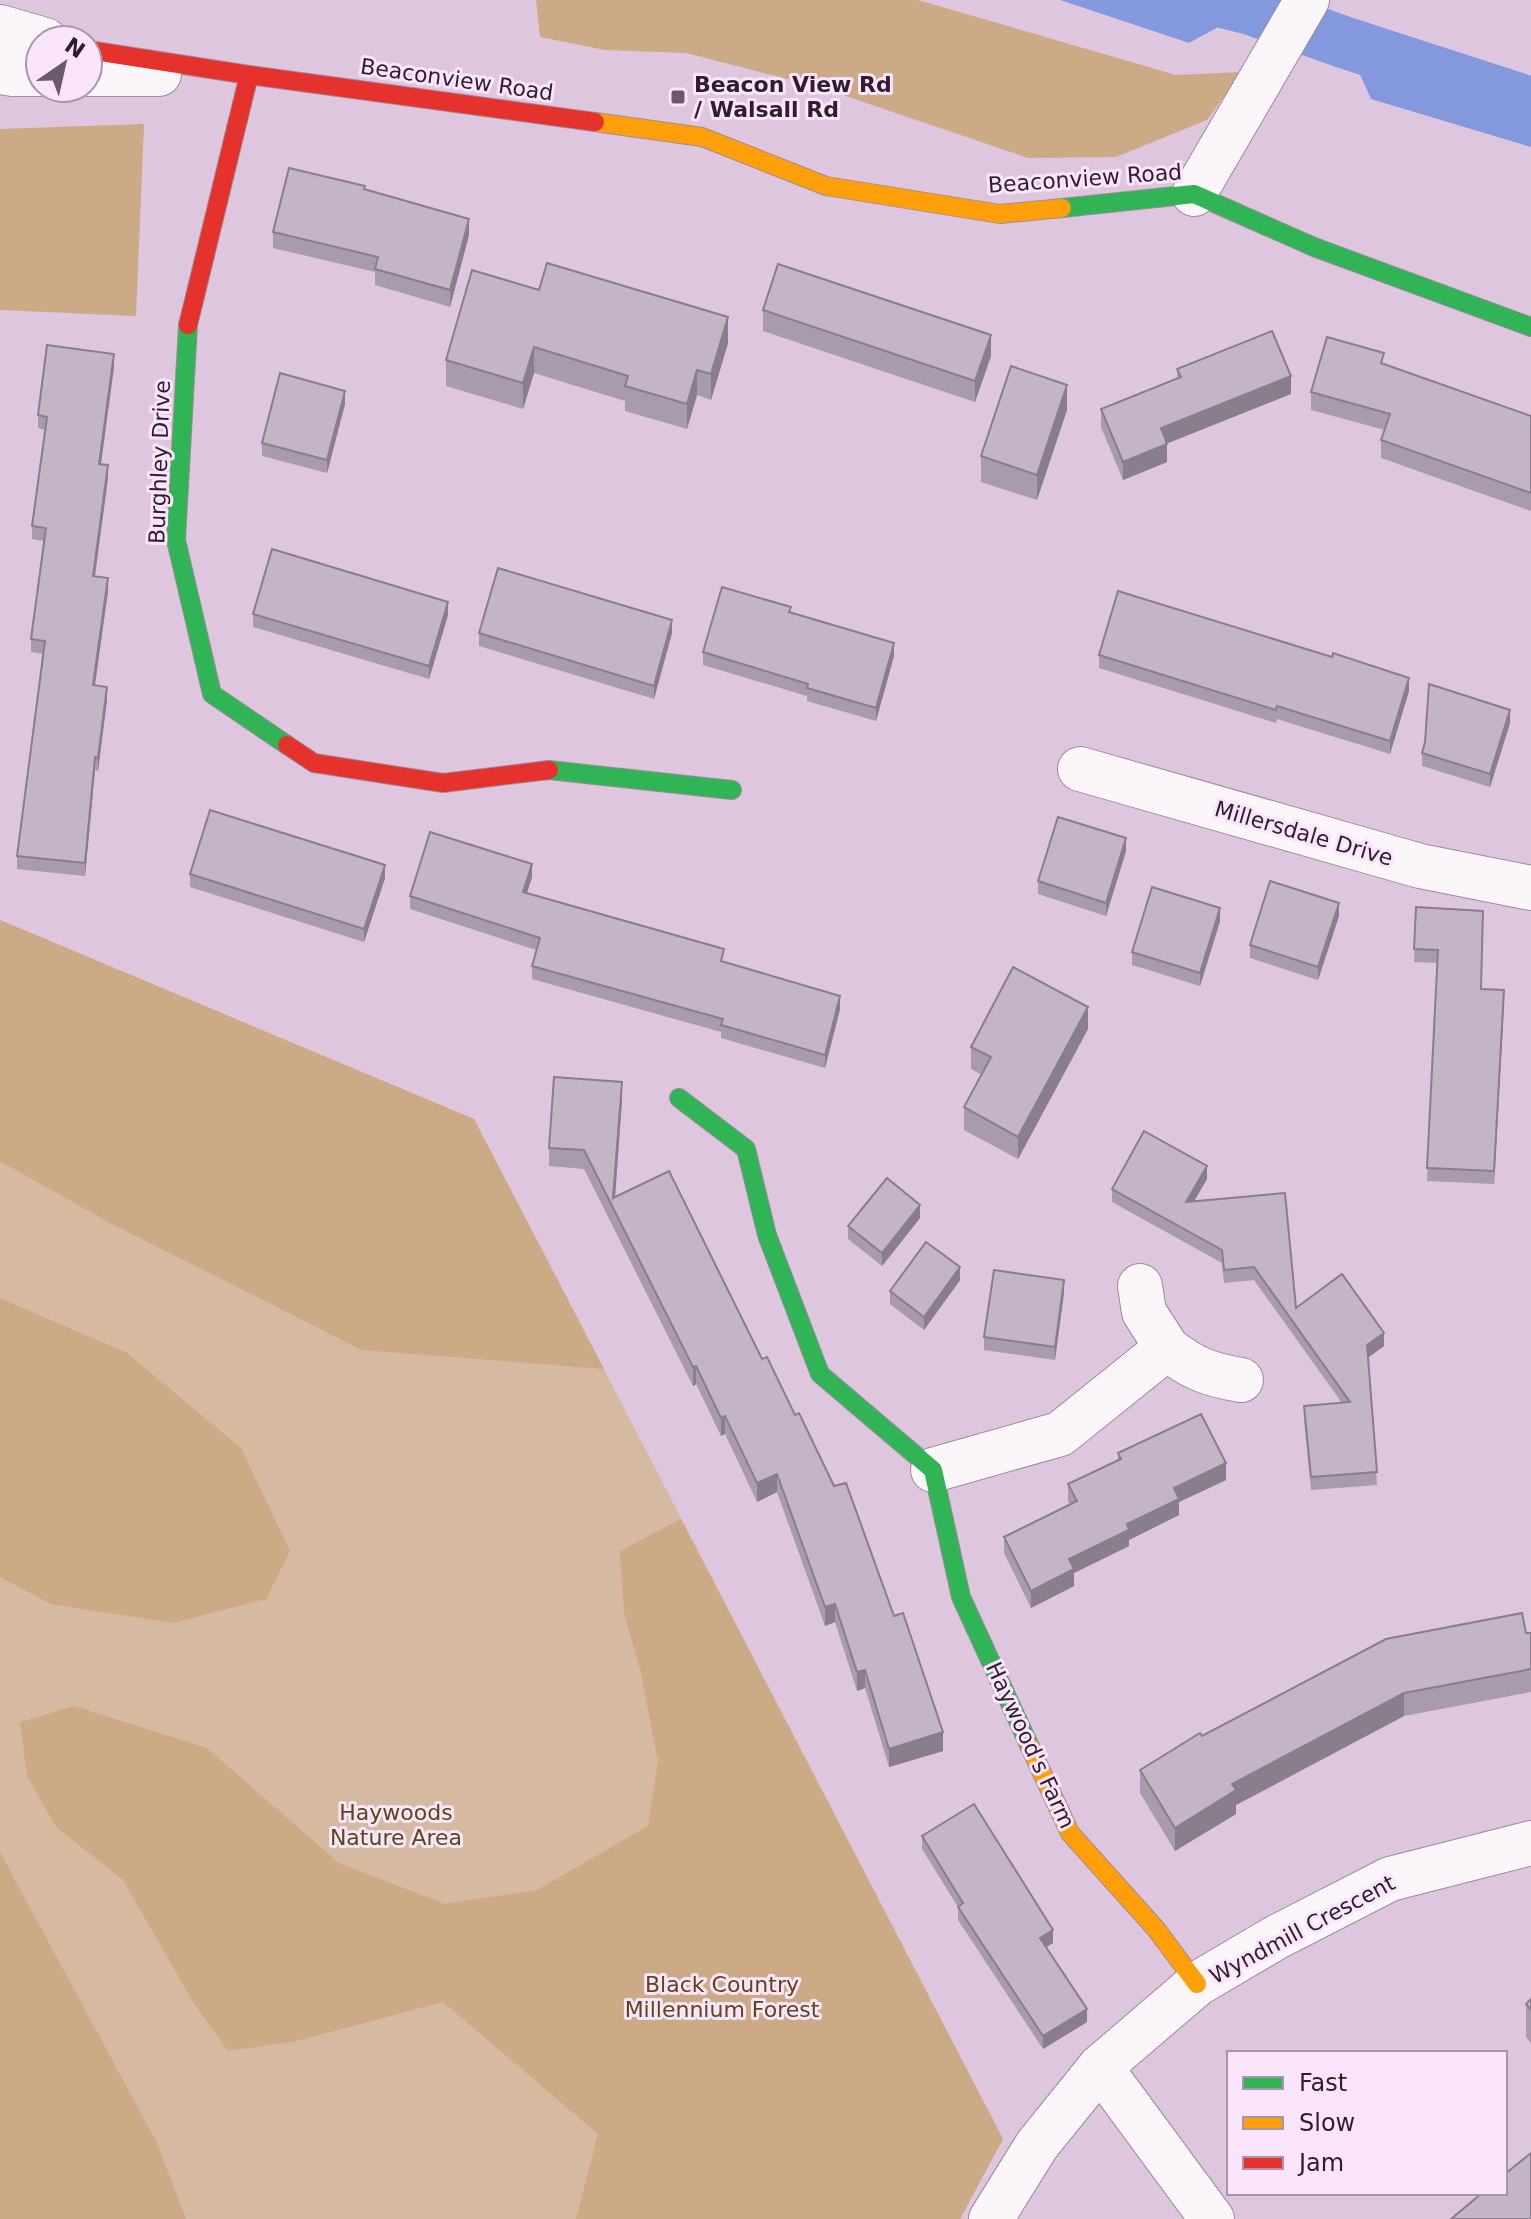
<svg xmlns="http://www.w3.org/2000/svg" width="1531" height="2219" font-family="'DejaVu Sans',sans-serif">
<rect width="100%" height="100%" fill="#dec6de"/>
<polygon fill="#d5b9a0" points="0,920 474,1119 1003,2139 960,2219 0,2219"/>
<g fill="#cbaa85">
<polygon points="536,0 918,0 1176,75 1242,72 1207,120 1116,157 1028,158 819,87 686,53 605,50 540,37"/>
<polygon points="144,124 136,316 0,310 0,129"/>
<polygon points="0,920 474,1119 604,1369 362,1350 110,1223 0,1161"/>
<polygon points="0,1298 127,1353 241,1448 290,1551 266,1599 173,1623 51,1604 0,1577"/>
<polygon points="681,1519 1003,2139 960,2219 576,2219 598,2134 443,2002 297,2041 228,2051 193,2002 123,1880 56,1827 27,1776 20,1722 74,1706 207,1748 339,1863 445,1904 537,1890 648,1826 658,1762 641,1673 624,1613 620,1551"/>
<polygon points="0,1852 157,2143 186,2219 0,2219"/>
</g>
<g fill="#8498de">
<polygon points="1060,0 1239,0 1251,9 1189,43"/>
<polygon points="1393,37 1531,83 1531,147 1371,99 1346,43"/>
</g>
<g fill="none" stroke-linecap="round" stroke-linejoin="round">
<polyline stroke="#8498de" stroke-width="52" points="1214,0 1251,9 1346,43 1531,103"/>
<defs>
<g id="street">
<polyline points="0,27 45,40"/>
<polyline points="0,72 13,74 40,74"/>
<polyline points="88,74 159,74"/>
<polyline points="1194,194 1307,0"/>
<polyline points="1080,769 1420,866 1531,888"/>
<path d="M 1167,1348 C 1191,1368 1210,1375 1241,1380"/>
<polyline points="933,1470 1060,1434 1167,1348 1144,1312 1140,1286"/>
<polyline points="1100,2067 1212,2219"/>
<polyline points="991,2219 1037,2145 1100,2067 1197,1984 1275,1938 1390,1879 1531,1843"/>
</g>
<g id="fast">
<polyline points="1062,208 1194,194 1314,247 1531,327"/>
<polyline points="188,325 176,540 212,694 287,745"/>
<polyline points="549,770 732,790"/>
<polyline points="679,1098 746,1149 767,1235 820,1374 933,1470 961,1597 1030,1747"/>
</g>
<g id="slow">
<polyline points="595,122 702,137 826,186 1000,214 1062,208"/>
<polyline points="1030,1747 1070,1833 1156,1929 1197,1984"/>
</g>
<g id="jam">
<polyline points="88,50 249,75 595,122"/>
<polyline points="188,325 249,75"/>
<polyline points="287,745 314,763 443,783 549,770"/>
</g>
</defs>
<use href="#street" stroke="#9d8b9d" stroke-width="46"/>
<use href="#fast" stroke="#9d8b9d" stroke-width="20"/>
<use href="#slow" stroke="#9d8b9d" stroke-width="20"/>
<use href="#jam" stroke="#9d8b9d" stroke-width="20"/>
<use href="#street" stroke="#faf6fa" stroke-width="44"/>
<use href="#fast" stroke="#30b455" stroke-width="18"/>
<use href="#slow" stroke="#ff9f0a" stroke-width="18"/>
<use href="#jam" stroke="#e5322d" stroke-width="18"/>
</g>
<g fill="#a89bac">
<polygon points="365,189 469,235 450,307 375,285 375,272 273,248 273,232"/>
<polygon points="539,290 728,343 711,400 697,395 687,429 625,411 625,401 534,373 523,409 446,386 446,360"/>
<polygon points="763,310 991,356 975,402 763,331"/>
<polygon points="1384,364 1531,416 1531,511 1381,458 1381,440 1385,430 1311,410 1311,392"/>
<polygon points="114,367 101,464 108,478 95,576 108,591 95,685 107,700 98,771 95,770 85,876 17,869 17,856 43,654 31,652 31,639 44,541 32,539 32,526 45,430 38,428 38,415"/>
<polygon points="1177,369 1291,394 1167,443 1167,462 1123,480 1101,427 1101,409 1177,378"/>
<polygon points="345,404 327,473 262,456 262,443"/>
<polygon points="1067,410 1037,500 981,482 981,456"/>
<polygon points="791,612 894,656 876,721 807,701 807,696 703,665 703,652"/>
<polygon points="253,614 448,615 429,679 253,627"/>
<polygon points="479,633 672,633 654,699 479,646"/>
<polygon points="1099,655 1409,691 1390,754 1277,719 1276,723 1099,668"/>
<polygon points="1510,723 1490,787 1422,766 1422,753"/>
<polygon points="1126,851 1106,916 1038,894 1038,881"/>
<polygon points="190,874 385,878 364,942 190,887"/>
<polygon points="532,877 527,893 724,962 840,1009 825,1068 721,1038 721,1032 532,979 532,966 536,950 410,909 410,896"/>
<polygon points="1416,907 1482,989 1504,1003 1494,1184 1427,1181 1438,963 1414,962"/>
<polygon points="1339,916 1318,980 1250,958 1250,945"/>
<polygon points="1220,921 1200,986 1132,965 1132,952"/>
<polygon points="1088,1029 1018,1159 964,1130 964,1107 982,1075 971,1069 971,1047"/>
<polygon points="622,1100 615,1197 943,1751 889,1767 865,1688 857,1691 835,1622 825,1626 777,1492 757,1502 725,1434 721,1436 696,1384 693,1386 584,1169 549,1166 549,1148"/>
<polygon points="1207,1179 1194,1201 1296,1308 1384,1346 1368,1358 1377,1485 1311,1490 1304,1419 1304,1406 1342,1403 1254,1280 1224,1283 1222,1263 1112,1202 1112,1189"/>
<polygon points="920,1218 882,1266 848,1239 848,1226"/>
<polygon points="960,1280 924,1330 890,1304 890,1291"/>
<polygon points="1064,1293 1055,1360 984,1350 984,1337"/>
<polygon points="1118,1453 1226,1480 1179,1502 1179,1515 1129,1540 1129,1546 1074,1573 1074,1586 1031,1608 1004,1553 1004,1537 1070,1504 1068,1501 1068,1484 1118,1460"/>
<polygon points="1526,1633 1531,1633 1531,1692 1404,1716 1236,1805 1236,1814 1175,1851 1140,1793 1140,1770 1202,1736"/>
<polygon points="922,1836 1053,1943 1046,1947 1087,2022 1043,2049 958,1920 958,1907 922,1849"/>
<polygon points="1531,1999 1531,2043 1526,2037 1526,2004"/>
</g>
<g fill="#887e8c">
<polygon points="469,219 469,235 450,307 450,290"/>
<polygon points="728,317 728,343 711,400 711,374"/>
<polygon points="991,335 991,356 975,402 975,381"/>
<polygon points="534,347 534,373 523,409 523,383"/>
<polygon points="114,354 114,367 99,477 99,464"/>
<polygon points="697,370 697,395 687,429 687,404"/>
<polygon points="1291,376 1291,394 1161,446 1161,428"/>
<polygon points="1067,385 1067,410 1037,500 1037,475"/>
<polygon points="345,391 345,404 327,473 327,460"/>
<polygon points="1167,444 1167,462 1123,480 1123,462"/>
<polygon points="108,465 108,478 93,589 93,576"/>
<polygon points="108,578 108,591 93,698 93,685"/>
<polygon points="448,602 448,615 429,679 429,666"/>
<polygon points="672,620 672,633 654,699 654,686"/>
<polygon points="894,643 894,656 876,721 876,708"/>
<polygon points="1409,678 1409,691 1390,754 1390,741"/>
<polygon points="107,687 107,700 98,771 98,758"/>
<polygon points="1510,710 1510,723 1490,787 1490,774"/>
<polygon points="95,757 95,770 85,876 85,863"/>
<polygon points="1126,838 1126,851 1106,916 1106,903"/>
<polygon points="532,864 532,877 523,905 523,892"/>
<polygon points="385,865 385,878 364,942 364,929"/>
<polygon points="1339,903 1339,916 1318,980 1318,967"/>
<polygon points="1220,908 1220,921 1200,986 1200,973"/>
<polygon points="1504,990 1504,1003 1494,1184 1494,1171"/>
<polygon points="840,996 840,1009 825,1068 825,1055"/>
<polygon points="1088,1007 1088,1029 1018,1159 1018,1137"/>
<polygon points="622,1082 622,1100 614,1211 613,1198"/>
<polygon points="1207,1166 1207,1179 1186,1215 1186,1202"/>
<polygon points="920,1205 920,1218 882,1266 882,1253"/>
<polygon points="960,1267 960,1280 924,1330 924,1317"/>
<polygon points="1064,1280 1064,1293 1055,1360 1055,1347"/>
<polygon points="1384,1333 1384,1346 1367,1358 1367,1345"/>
<polygon points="696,1366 696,1384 693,1386 693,1367"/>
<polygon points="725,1416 725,1434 721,1436 721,1418"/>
<polygon points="1226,1463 1226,1480 1179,1502 1179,1515 1129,1540 1129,1546 1074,1573 1074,1586 1031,1608 1031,1591 1069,1559 1127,1524 1174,1488"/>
<polygon points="777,1474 777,1492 757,1502 757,1483"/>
<polygon points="835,1604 835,1622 825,1626 825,1607"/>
<polygon points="865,1670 865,1688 857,1691 857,1672"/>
<polygon points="1404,1693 1404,1716 1236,1805 1236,1814 1175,1851 1175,1828 1232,1784"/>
<polygon points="943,1732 943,1751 889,1767 889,1749"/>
<polygon points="1053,1930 1053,1943 1040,1951 1040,1938"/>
<polygon points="1087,2009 1087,2022 1043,2049 1043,2036"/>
</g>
<g fill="#c3b4c8" stroke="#887e8c" stroke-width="2">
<polygon points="289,168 365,186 364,189 469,219 450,290 375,269 378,257 273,232"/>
<polygon points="547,263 728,317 711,374 697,370 687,404 625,386 628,376 534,347 523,383 446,360 472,270 539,290"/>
<polygon points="778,264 991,335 975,381 763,310"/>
<polygon points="1272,331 1291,376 1161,428 1167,444 1123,462 1101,409 1181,377 1177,369"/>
<polygon points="1327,337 1384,353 1381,363 1531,416 1531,493 1381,440 1390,414 1311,392"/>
<polygon points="47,345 114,354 99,464 108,465 93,576 108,578 93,685 107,687 98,758 95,757 85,863 17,856 45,641 31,639 46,528 32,526 47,417 38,415"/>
<polygon points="1011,366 1067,385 1037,475 981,456"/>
<polygon points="280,373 345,391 327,460 262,443"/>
<polygon points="272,549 448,602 429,666 253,614"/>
<polygon points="498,568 672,620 654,686 479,633"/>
<polygon points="722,587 791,607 789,612 894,643 876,708 807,688 808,684 703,652"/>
<polygon points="1118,591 1332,657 1333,653 1409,678 1390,741 1277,706 1276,710 1099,655"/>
<polygon points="1429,684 1510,710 1490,774 1422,753 1425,742"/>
<polygon points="210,810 385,865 364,929 190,874"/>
<polygon points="1058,817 1126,838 1106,903 1038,881"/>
<polygon points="430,832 532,864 523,892 724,949 721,961 840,996 825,1055 721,1025 723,1019 532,966 540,938 410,896"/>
<polygon points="1270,881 1339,903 1318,967 1250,945"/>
<polygon points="1152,887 1220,908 1200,973 1132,952"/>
<polygon points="1416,907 1483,911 1481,989 1504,990 1494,1171 1427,1168 1438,950 1414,949"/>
<polygon points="1013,967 1088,1007 1018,1137 964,1107 991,1057 971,1047"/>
<polygon points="554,1077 622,1082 613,1198 669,1171 762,1359 767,1357 795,1415 799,1413 834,1486 846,1483 894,1616 903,1613 943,1732 889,1749 865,1670 857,1672 835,1604 825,1607 777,1474 757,1483 725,1416 721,1418 696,1366 693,1367 584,1150 549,1148"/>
<polygon points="1144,1131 1207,1166 1186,1202 1285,1193 1296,1308 1342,1274 1384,1333 1367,1345 1377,1472 1311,1477 1304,1406 1350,1402 1254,1267 1224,1270 1222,1250 1112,1189"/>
<polygon points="887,1178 920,1205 882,1253 848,1226"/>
<polygon points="926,1242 960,1267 924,1317 890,1291"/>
<polygon points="994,1270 1064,1280 1055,1347 984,1337"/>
<polygon points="1201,1414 1226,1463 1174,1488 1179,1499 1127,1524 1129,1530 1069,1559 1074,1569 1031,1591 1004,1537 1077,1501 1068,1484 1121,1459 1118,1453"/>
<polygon points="1522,1613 1526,1633 1531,1633 1531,1669 1404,1693 1232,1784 1236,1790 1175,1828 1140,1770 1200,1733 1202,1736 1386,1639"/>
<polygon points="974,1804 1053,1930 1040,1938 1087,2009 1043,2036 958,1907 963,1903 922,1836"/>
<polygon points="1531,1999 1531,2010 1526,2004"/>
<polygon points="1531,2153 1531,2219 1451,2219 1482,2193 1505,2193 1505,2174"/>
</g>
<rect fill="#6c596c" stroke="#fbe5fc" stroke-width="3" x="670" y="89" width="16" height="16" rx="4"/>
<g text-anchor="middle" stroke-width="6" stroke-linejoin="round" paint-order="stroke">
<g font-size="22" fill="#2e1e2e" stroke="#fbe5fc">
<text transform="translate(457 79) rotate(8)" y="8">Beaconview Road</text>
<text transform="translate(1085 178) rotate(-4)" y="8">Beaconview Road</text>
<text transform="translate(159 462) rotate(-88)" y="8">Burghley Drive</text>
<text transform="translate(1304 833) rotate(16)" y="8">Millersdale Drive</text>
<text transform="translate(1031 1745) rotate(65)" y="8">Haywood's Farm</text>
<text transform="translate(1302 1929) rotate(-28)" y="8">Wyndmill Crescent</text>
</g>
<g font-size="22" font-weight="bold" fill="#2e1e2e" stroke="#fbe5fc" text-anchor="start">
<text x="694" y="92">Beacon View Rd<tspan x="694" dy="25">/ Walsall Rd</tspan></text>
</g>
<g font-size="22" fill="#5b4718" stroke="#fbe5fc">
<text x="396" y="1820">Haywoods<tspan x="396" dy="25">Nature Area</tspan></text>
<text x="722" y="1992">Black Country<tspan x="722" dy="25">Millennium Forest</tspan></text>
</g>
</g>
<rect x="1227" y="2051" width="280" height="144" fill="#fbe5fc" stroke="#a995aa" stroke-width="2"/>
<rect x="1243" y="2077" width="40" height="12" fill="#30b455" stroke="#a995aa" stroke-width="2"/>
<text x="1299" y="2091" font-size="24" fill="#2e1e2e">Fast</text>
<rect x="1243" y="2117" width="40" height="12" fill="#ff9f0a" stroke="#a995aa" stroke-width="2"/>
<text x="1299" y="2131" font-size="24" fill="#2e1e2e">Slow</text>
<rect x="1243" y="2157" width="40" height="12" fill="#e5322d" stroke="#a995aa" stroke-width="2"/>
<text x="1299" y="2171" font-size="24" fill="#2e1e2e">Jam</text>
<g transform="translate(64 64) rotate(34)"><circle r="38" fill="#fbe5fc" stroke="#a995aa" stroke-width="2"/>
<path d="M0-6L14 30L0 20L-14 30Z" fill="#6c596c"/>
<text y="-12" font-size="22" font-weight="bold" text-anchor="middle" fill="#2e1e2e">N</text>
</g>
</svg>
